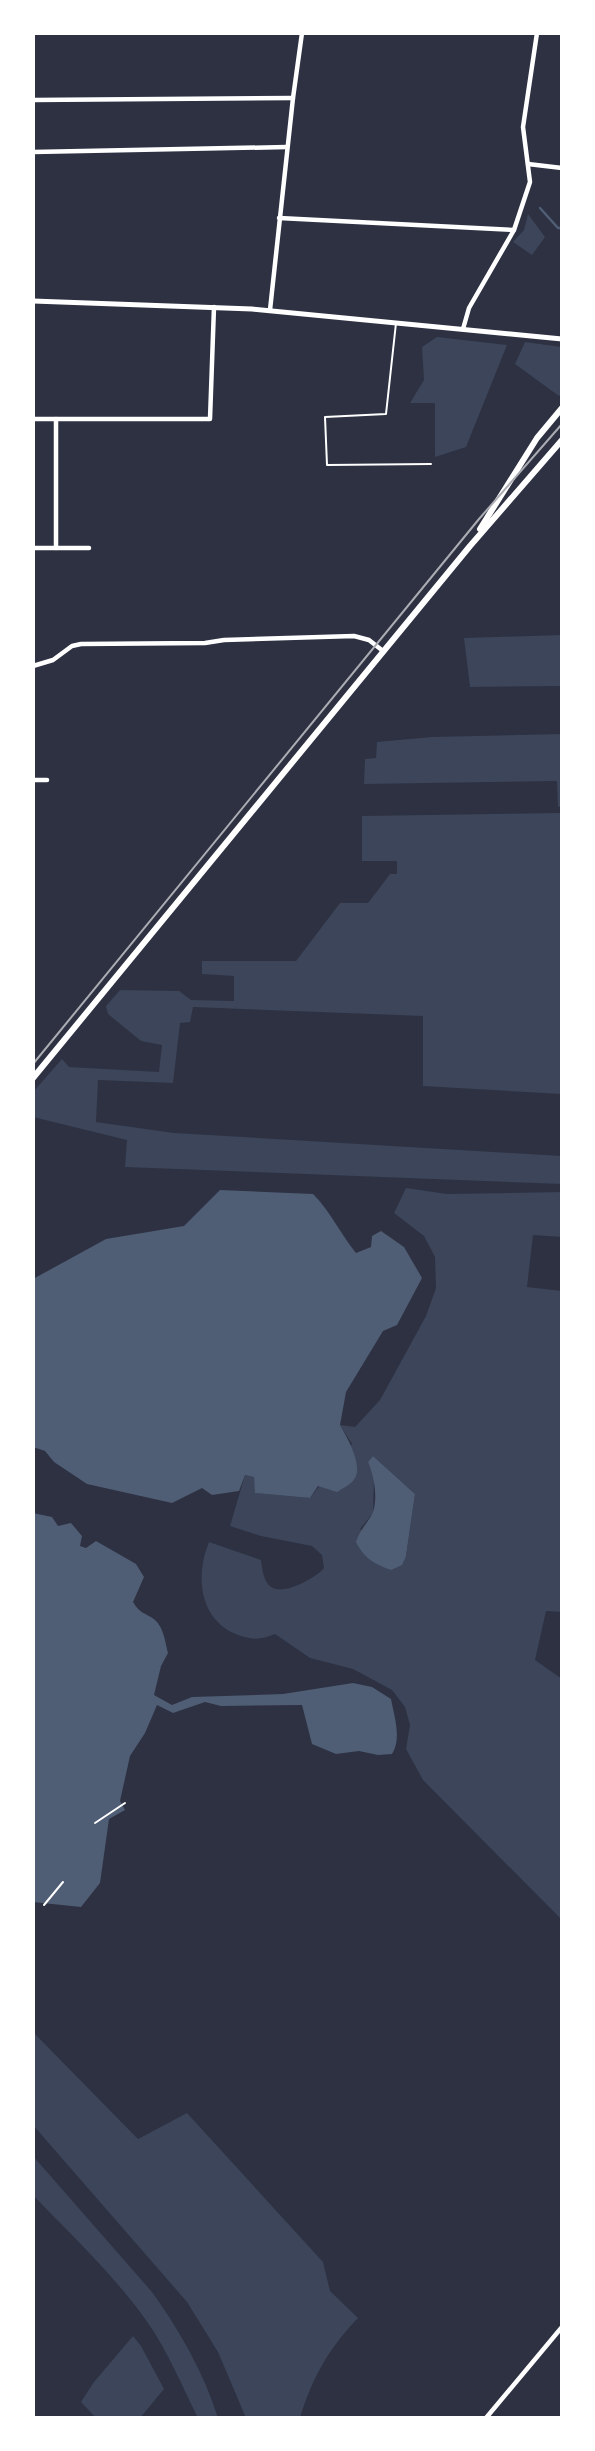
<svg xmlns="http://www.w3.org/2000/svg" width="595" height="2451" font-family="'Golos Text',sans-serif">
<rect width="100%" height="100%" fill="#2d3142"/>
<g fill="#3c4559" fill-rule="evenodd">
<polygon points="528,214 545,237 532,255 513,242 524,230"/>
<polygon points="437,337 507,345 466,447 435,457 435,403 410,403 424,380 422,347"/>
<polygon points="525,342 562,347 562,393 559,396 515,364"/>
<polygon points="562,635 562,686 470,687 464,638"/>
<polygon points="562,734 562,806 558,807 557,781 364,784 365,759 376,758 377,742 432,737"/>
<polygon points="562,813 562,1094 423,1086 423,1016 193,1007 190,1022 180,1023 173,1083 98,1080 96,1122 174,1133 562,1156 562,1184 125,1167 127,1140 33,1117 33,1092 62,1059 69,1067 159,1072 162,1045 141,1041 108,1014 106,1006 120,990 179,991 191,1000 234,1001 234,976 202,974 202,961 296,961 340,903 368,903 390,874 397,874 397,861 362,861 362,816"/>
<path d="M 406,1188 L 447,1194 L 562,1192 L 562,1237 L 533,1235 L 527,1287 L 562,1291 L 562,1612 L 546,1611 L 535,1660 L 562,1679 L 562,1920 L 423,1780 L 406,1749 L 410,1725 L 405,1707 L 392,1690 L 353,1669 L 310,1658 L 275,1634 C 261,1640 253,1640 238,1635 C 199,1620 195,1576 209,1542 L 261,1560 C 262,1569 264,1582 271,1587 C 283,1596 316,1578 324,1568 L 322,1555 L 312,1546 L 261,1536 L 230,1526 L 245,1475 L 254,1477 L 256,1493 L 310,1498 L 352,1444 L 340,1425 L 355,1427 L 380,1400 L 426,1316 L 436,1288 L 435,1257 L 424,1236 L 394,1213 ZM 373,1456 L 415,1494 L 406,1556 L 360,1529 L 373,1513 L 374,1477 L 368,1462 Z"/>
<path d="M 33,2032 L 138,2139 L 187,2113 L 323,2262 L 330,2291 L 358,2318 C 329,2348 312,2378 300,2418 L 246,2418 L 218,2352 L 187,2302 L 33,2125 Z"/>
<path d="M 33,2156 L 152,2292 C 180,2331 204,2373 218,2418 L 198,2418 C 182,2386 168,2352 148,2323 C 116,2277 71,2235 33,2195 Z"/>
<polygon points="133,2336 141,2346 164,2389 140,2418 96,2418 81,2402 94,2382"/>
</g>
<g fill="#4f5d75">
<path d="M 220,1190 L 313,1194 C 330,1211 340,1233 356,1253 L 371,1247 L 372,1236 L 381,1231 L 404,1247 L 422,1278 L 397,1325 L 383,1331 L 346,1392 L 340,1425 C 347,1437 363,1465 355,1478 C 352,1484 343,1488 337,1492 L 318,1486 L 310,1498 L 255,1493 L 254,1477 L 245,1475 L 239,1491 L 212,1495 L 202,1488 L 172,1503 L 87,1484 L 54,1462 L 45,1451 L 33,1447 L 33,1279 L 106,1239 L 184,1226 Z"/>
<path d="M 373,1456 L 415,1494 L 406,1556 L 402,1565 L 391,1570 C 374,1564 364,1558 356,1542 C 360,1529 370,1520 373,1512 C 378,1497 374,1476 368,1462 Z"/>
<path d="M 33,1513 L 52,1517 L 58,1526 L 71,1523 L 82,1536 L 80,1546 L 86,1548 L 96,1541 L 136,1564 L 144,1577 L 133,1602 C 141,1615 145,1612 155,1620 C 164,1628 165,1642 168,1653 L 161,1666 L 154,1695 L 172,1705 L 192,1697 L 283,1694 L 353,1683 L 372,1687 L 391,1699 C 394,1715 402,1739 392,1754 L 378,1755 L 359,1751 L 336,1754 L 312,1744 L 302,1705 L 221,1706 L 205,1702 L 173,1713 L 157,1705 L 145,1733 L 130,1756 L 120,1801 L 125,1810 L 109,1819 L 100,1883 L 81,1907 L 33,1902 Z"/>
</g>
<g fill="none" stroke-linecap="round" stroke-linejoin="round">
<polyline stroke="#4f5d75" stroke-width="2.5" points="540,208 558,228 562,228"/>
<g stroke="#fff" stroke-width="2">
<polyline points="95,1823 125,1803"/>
<polyline points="44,1905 63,1882"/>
</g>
<polyline stroke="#fff" stroke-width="2" points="396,323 386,414 325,417 327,465 431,464"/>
<g stroke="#fff" stroke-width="4.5">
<polyline points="33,100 293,98"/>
<polyline points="33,152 287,147"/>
<polyline points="528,164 562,168"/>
<polyline points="279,218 514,230"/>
<polyline points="270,310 293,98 302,33"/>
<polyline points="463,329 469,308 514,230 530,182 523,127 537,33"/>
<polyline points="33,419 210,419 214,307"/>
<polyline points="56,419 56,548"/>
<polyline points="33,548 89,548"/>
<polyline points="33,666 53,660 72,646 81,644 205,643 224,640 354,636 369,640 383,651"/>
<polyline points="33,780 47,780"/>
<polyline points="486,2418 562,2327"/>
</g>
<polyline stroke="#fff" stroke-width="5" points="33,301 252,309 562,339"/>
<g stroke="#fff" stroke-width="6">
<polyline points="480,529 537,438 562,408"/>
<polyline points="33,1078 470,546 562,440"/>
</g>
<polyline stroke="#abadb3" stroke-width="2" points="33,1064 479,519 562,424"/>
</g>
<rect width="595" height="2451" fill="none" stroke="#ffffff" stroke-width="70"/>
</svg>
